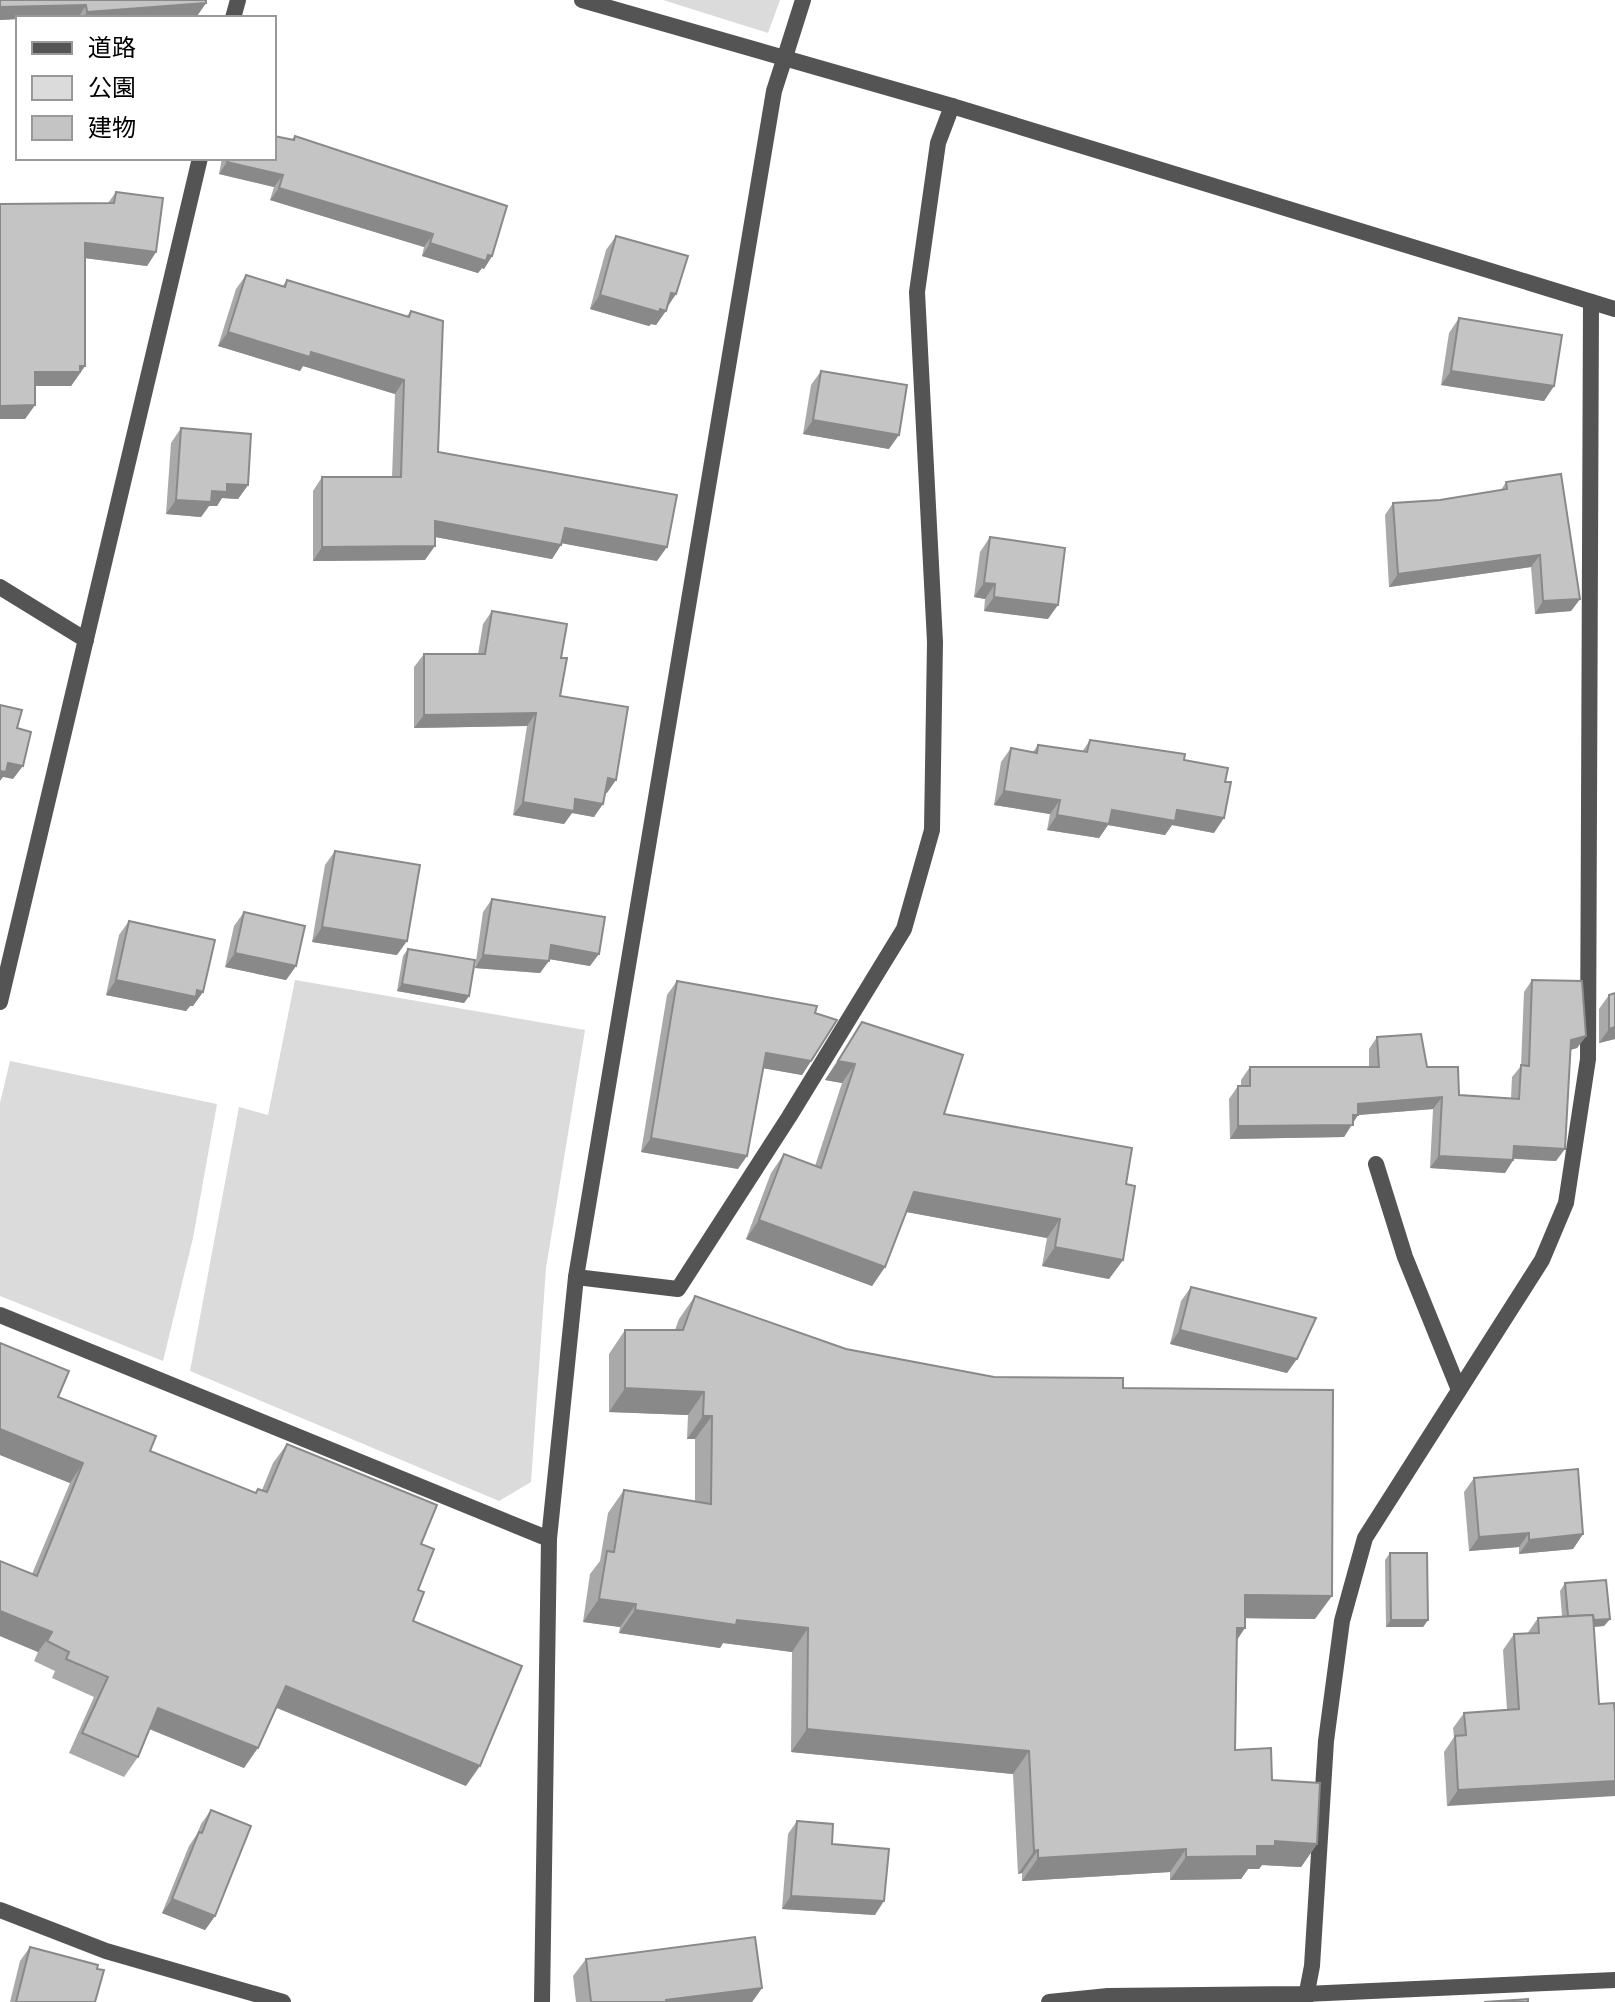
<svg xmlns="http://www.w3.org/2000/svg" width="1615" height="2002" font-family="Poppins,'Noto Sans JP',sans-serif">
<rect width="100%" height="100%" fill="#fff"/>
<g fill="#dbdbdb">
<polygon points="663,0 780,0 768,33"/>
<polygon points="295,980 585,1030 546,1268 531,1482 499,1501 190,1371 239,1107 268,1115"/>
<polygon points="10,1061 217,1104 193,1238 163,1361 0,1296 0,1103"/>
</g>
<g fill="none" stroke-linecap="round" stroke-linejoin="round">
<polyline stroke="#545454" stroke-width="16" points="1376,1164 1405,1257 1459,1390"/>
<g stroke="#545454" stroke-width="16">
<polyline points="582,0 952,106 1615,309"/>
<polyline points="233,18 238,0"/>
<polyline points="784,60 803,0"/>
<polyline points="0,587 86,640"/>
<polyline points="0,1002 200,158"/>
<polyline points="576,1277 678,1289 789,1117 904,929 932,830 935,642 917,292 938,143 952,106"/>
<polyline points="0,1315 549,1539"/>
<polyline points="0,1910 106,1951 283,2002"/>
<polyline points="1049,2002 1108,1996 1305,1994 1615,1980"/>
<polyline points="1305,2002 1312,1966 1326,1741 1342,1621 1365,1538 1542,1260 1566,1203 1588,1059 1591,302"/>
</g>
<polyline stroke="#545454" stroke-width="16" points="542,2002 549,1539 576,1277 774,91 784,60"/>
</g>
<g fill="#a9a9a9">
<polygon points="0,0 206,3 197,16 168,18 18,18 18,19 0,20"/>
<polygon points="295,136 492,256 484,269 482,268 478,273 422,256 424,247 270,200 274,187 219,174 222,158 274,158"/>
<polygon points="116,192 156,252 147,266 85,258 85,366 71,386 35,386 35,405 25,419 0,419 108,203"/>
<polygon points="616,236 676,294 656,325 651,324 649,326 590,309 606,250"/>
<polygon points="246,275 282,287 287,280 407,316 411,311 438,452 657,561 562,543 552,559 435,537 425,560 313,561 313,491 322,477 392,477 395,394 303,366 300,371 218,346 236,289"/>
<polygon points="1459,318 1554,386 1544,401 1441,385 1449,333"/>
<polygon points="821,371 889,449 803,434 811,385"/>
<polygon points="181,428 248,485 238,499 222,498 217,506 209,506 201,517 166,514 171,443"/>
<polygon points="1506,482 1580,599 1571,611 1535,614 1531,567 1389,587 1385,515 1393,503 1440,500 1501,490"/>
<polygon points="990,537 1048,619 984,611 985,599 974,597 980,552"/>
<polygon points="492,611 561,658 560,696 607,793 605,792 594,817 572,813 564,824 513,815 527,726 414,728 414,667 424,654 478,654 483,624"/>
<polygon points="1090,740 1184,760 1214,833 1172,825 1165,835 1108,825 1099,838 1047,830 1050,814 994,805 1001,762 1011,748 1033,752 1038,745 1082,752"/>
<polygon points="335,851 397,955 312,942 325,865"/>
<polygon points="492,899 590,966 549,959 540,973 475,968 483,912"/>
<polygon points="244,912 296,966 286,980 225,967 234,926"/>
<polygon points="129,921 203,992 193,1006 190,1006 186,1011 106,995 119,935"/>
<polygon points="408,949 469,996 464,1003 397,991 403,956"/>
<polygon points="1532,980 1586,1036 1577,1048 1570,1050 1556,1161 1514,1159 1505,1173 1430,1168 1433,1109 1358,1115 1344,1137 1230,1139 1229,1099 1238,1086 1241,1086 1241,1080 1250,1067 1369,1067 1369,1049 1377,1037 1427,1067 1459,1095 1511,1098 1512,1077 1521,1066 1524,992"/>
<polygon points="677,981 811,1061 802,1075 763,1068 738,1169 641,1152 667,995"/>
<polygon points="1615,993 1615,1039 1599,1043 1599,1009 1609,995"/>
<polygon points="862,1022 944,1114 1126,1184 1123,1260 1109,1279 1042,1266 1047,1238 907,1212 885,1267 872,1286 746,1239 771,1173 784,1154 815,1166 842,1083 825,1080"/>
<polygon points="1191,1287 1287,1373 1170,1344 1181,1301"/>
<polygon points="695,1296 846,1349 994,1377 1123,1388 1315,1619 1245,1618 1236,1641 1235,1750 1272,1780 1317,1844 1301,1867 1262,1865 1259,1869 1248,1869 1241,1879 1170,1880 1170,1872 1022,1881 1022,1873 1018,1874 1013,1774 791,1752 792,1652 723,1643 720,1648 619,1633 620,1627 583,1622 590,1574 600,1561 608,1513 624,1490 695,1502 695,1439 687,1439 688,1415 609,1412 609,1354 625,1330 675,1330 679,1319"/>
<polygon points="0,1343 58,1397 150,1451 255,1493 258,1489 262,1490 273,1463 287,1444 421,1544 418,1590 413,1621 466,1786 276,1707 244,1768 149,1729 138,1757 124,1777 69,1753 94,1697 52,1678 55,1671 34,1661 38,1652 0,1636 0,1561 32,1574 70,1483 0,1455"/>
<polygon points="1474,1478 1583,1534 1573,1549 1519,1554 1519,1547 1469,1551 1464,1492"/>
<polygon points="1390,1553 1428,1620 1423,1627 1386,1627 1385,1560"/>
<polygon points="1565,1583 1610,1619 1604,1626 1594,1627 1447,1806 1444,1752 1454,1737 1453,1728 1464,1713 1507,1710 1503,1650 1514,1634 1527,1634 1538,1618 1562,1616 1560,1591"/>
<polygon points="211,1810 215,1916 205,1930 162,1913 189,1846 197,1834 201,1824"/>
<polygon points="797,1821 832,1844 875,1915 782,1909 788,1834"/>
<polygon points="30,1947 97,1969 95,2002 10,2002 20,1961"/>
<polygon points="586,1959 762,1988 752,2002 576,2002 573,1976"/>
</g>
<g fill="#898989">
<polygon points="206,3 197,16 168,18 83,18 87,12"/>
<polygon points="86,5 78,18 18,18 18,19 0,20 0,7"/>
<polygon points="227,162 283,175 274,187 219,174"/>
<polygon points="279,188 433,234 424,247 270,200"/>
<polygon points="85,243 156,252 147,266 76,257"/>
<polygon points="430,243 488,255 492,256 484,269 482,268 478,273 422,256"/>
<polygon points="671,293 676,294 666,308"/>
<polygon points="600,295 666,311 656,325 651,324 649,326 590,309"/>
<polygon points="228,332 311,352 404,380 395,394 303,366 300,371 218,346"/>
<polygon points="80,366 85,366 71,386 25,386 35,372"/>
<polygon points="1451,371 1554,386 1544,401 1441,385"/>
<polygon points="35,405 25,419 0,419 0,406"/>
<polygon points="813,420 899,435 889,449 803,434"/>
<polygon points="227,484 248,485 238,499 222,498 217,506 209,506 201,517 166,514 176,500 212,491"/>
<polygon points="435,521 561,545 552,559 425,535"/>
<polygon points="565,528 667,547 657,561 555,542"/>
<polygon points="435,546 425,560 313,561 322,547"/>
<polygon points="1540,555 1531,567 1389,587 1398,574"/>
<polygon points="984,583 995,584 985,599 974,597"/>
<polygon points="994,597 1058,605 1048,619 984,611"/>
<polygon points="1580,599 1571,611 1535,614 1543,601"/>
<polygon points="536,713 527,726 414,728 424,715"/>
<polygon points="8,763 23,766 13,779 3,777 0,781 0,771"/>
<polygon points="608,778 616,780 607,793 598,791"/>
<polygon points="1004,791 1060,800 1050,814 994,805"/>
<polygon points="575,799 603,804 594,817 572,813 564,824 513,815 523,802"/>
<polygon points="1112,810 1177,810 1224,818 1214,833 1172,825 1165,835 1108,825 1099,838 1047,830 1057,815"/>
<polygon points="322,927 407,941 397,955 312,942"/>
<polygon points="551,945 599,954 590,966 543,958"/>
<polygon points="235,953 296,966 286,980 225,967"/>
<polygon points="483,955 549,961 540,973 475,968"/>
<polygon points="116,980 197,990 203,992 193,1006 190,1006 186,1011 106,995"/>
<polygon points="402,984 469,996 464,1003 397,991"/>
<polygon points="1615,1027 1615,1039 1599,1043 1609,1029"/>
<polygon points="1586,1036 1577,1048 1562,1052 1571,1040"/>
<polygon points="766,1053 811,1061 802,1075 756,1067"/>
<polygon points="838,1061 855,1064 842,1083 825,1080"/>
<polygon points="1442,1097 1433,1109 1358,1115 1344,1137 1230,1139 1238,1126 1358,1104"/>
<polygon points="651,1138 747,1156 738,1169 641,1152"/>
<polygon points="1514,1146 1565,1149 1556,1161 1505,1158"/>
<polygon points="1439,1156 1513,1160 1505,1173 1430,1168"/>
<polygon points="914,1192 1060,1219 1047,1238 901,1211"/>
<polygon points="759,1220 885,1267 872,1286 746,1239"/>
<polygon points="1055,1247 1123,1260 1109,1279 1042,1266"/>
<polygon points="1180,1330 1297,1359 1287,1373 1170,1344"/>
<polygon points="625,1388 704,1392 688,1415 609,1412"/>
<polygon points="703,1416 712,1416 695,1439 687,1439"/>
<polygon points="0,1429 83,1463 70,1483 0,1455"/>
<polygon points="1529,1533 1519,1547 1469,1551 1479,1537"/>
<polygon points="1583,1534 1573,1549 1519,1554 1529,1540"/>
<polygon points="1245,1595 1332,1596 1315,1619 1229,1618"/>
<polygon points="599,1599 636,1604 620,1627 583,1622"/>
<polygon points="635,1610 737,1620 808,1628 792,1652 723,1643 720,1648 619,1633"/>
<polygon points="0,1611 52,1632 38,1652 0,1636"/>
<polygon points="1610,1619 1604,1626 1563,1629 1568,1622"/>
<polygon points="1391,1620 1428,1620 1423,1627 1386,1627"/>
<polygon points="1237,1628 1245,1628 1229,1652"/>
<polygon points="286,1686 480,1766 466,1786 272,1706"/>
<polygon points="158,1708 258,1748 244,1768 145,1727"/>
<polygon points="807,1729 1029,1751 1013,1774 791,1752"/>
<polygon points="1615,1781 1615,1796 1447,1806 1458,1790"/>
<polygon points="1275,1841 1317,1844 1301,1867 1262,1865 1259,1869 1248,1869 1241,1879 1170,1880 1186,1857 1257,1846"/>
<polygon points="1186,1849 1170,1872 1022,1881 1038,1858"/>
<polygon points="1038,1850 1022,1873 1018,1874 1034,1851"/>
<polygon points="791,1896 884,1901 875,1915 782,1909"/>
<polygon points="172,1899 215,1916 205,1930 162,1913"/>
<polygon points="762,1988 752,2002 664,2002 666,2000"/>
</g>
<g fill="#c4c4c4" stroke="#898989" stroke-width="2">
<polygon points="0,0 206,0 206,3 87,12 86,5 0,7"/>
<polygon points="274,136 294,140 295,136 507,206 492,256 488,255 486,261 430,243 433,234 279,188 283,175 227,162 228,158 274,158"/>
<polygon points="116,192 163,198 156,252 85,243 85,366 80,366 80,372 35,372 35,405 0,406 0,204 114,203"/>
<polygon points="616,236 688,256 676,294 671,293 666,311 660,309 659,312 600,295"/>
<polygon points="246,275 285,287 287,280 409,317 411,311 443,321 438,452 677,495 667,547 565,528 561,545 435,521 435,546 322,547 322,477 401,477 404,380 311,352 310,357 228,332"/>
<polygon points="1459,318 1562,335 1554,386 1451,371"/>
<polygon points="821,371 907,385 899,435 813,420"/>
<polygon points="181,428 251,434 248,485 227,484 227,492 212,491 211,502 176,500"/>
<polygon points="1561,474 1580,599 1543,601 1540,555 1398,574 1393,503 1440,500 1507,489 1506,482"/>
<polygon points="990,537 1065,548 1058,605 994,597 995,584 984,583"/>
<polygon points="492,611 567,624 561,658 567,658 560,696 628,707 616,780 608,778 603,804 575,799 574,811 523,802 536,713 424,715 424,654 485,654"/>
<polygon points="0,705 22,710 17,728 31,732 23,766 8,763 6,772 0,771"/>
<polygon points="1090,740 1185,754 1184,760 1228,768 1225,782 1231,782 1224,818 1177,810 1175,821 1112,810 1109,824 1057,815 1060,800 1004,791 1011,748 1037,753 1038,745 1087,752"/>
<polygon points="335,851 420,865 407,941 322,927"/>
<polygon points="492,899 605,917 599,954 551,945 549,961 483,955"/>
<polygon points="244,912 305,926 296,966 235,953"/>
<polygon points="129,921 215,940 203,992 197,990 196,997 116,980"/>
<polygon points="408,949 475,960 469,996 402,984"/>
<polygon points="1532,980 1582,981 1586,1036 1571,1040 1565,1149 1514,1146 1513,1160 1439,1156 1442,1097 1358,1104 1358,1115 1353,1115 1353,1125 1238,1126 1238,1086 1250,1086 1250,1067 1379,1067 1377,1037 1421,1034 1427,1067 1458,1067 1459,1095 1519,1099 1521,1065 1529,1066"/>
<polygon points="677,981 817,1006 815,1013 837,1020 811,1061 766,1053 747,1156 651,1138"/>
<polygon points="1615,993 1615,1027 1609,1029 1609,995"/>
<polygon points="862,1022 963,1055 944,1114 1132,1148 1126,1184 1135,1186 1123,1260 1055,1247 1060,1219 914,1192 885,1267 759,1220 784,1154 821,1168 855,1064 838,1061"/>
<polygon points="1191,1287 1316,1318 1297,1359 1180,1330"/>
<polygon points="695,1296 846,1349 994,1377 1123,1378 1123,1388 1333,1390 1332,1596 1245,1595 1245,1628 1237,1628 1235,1750 1271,1748 1272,1780 1320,1783 1317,1844 1275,1841 1275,1846 1257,1846 1257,1856 1186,1857 1186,1849 1038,1858 1038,1850 1034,1851 1029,1751 807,1729 808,1628 737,1620 736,1625 635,1610 636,1604 599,1599 607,1551 614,1552 624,1490 711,1504 712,1416 703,1416 704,1392 625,1388 625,1330 683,1330"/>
<polygon points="0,1343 69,1371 58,1397 156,1436 150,1451 256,1493 258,1489 267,1492 287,1444 437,1505 421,1544 434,1549 418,1590 424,1592 413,1621 522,1666 480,1766 286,1686 258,1748 158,1708 138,1757 82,1733 108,1677 66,1659 69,1652 47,1641 52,1632 0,1611 0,1561 37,1576 83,1463 0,1429"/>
<polygon points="1578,1469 1583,1534 1529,1540 1529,1533 1479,1537 1474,1478"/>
<polygon points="1390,1553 1427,1553 1428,1620 1391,1620"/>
<polygon points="1606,1580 1610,1619 1594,1620 1593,1615 1568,1616 1565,1583"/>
<polygon points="1593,1615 1599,1704 1614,1703 1615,1714 1615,1781 1458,1790 1455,1736 1466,1735 1464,1713 1519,1709 1514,1634 1539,1633 1538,1618"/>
<polygon points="211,1810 251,1826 215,1916 172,1899 199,1832 202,1833"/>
<polygon points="797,1821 833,1824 832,1844 889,1849 884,1901 791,1896"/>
<polygon points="755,1937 762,1988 666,2000 666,2002 591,2002 586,1959"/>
<polygon points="30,1947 98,1965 97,1969 104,1970 95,2002 16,2002"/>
<polygon points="1528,1999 1528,2002 1484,2002"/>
</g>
<rect x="16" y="16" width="260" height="144" fill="#ffffff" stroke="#999999" stroke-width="2"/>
<rect x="32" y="42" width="40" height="12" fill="#545454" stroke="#999999" stroke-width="2"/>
<text x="88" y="56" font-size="24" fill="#000000">道路</text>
<rect x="32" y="76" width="40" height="24" fill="#dbdbdb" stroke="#999999" stroke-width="2"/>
<text x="88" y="96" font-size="24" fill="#000000">公園</text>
<rect x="32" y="116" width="40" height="24" fill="#c4c4c4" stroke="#999999" stroke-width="2"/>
<text x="88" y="136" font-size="24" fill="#000000">建物</text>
</svg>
